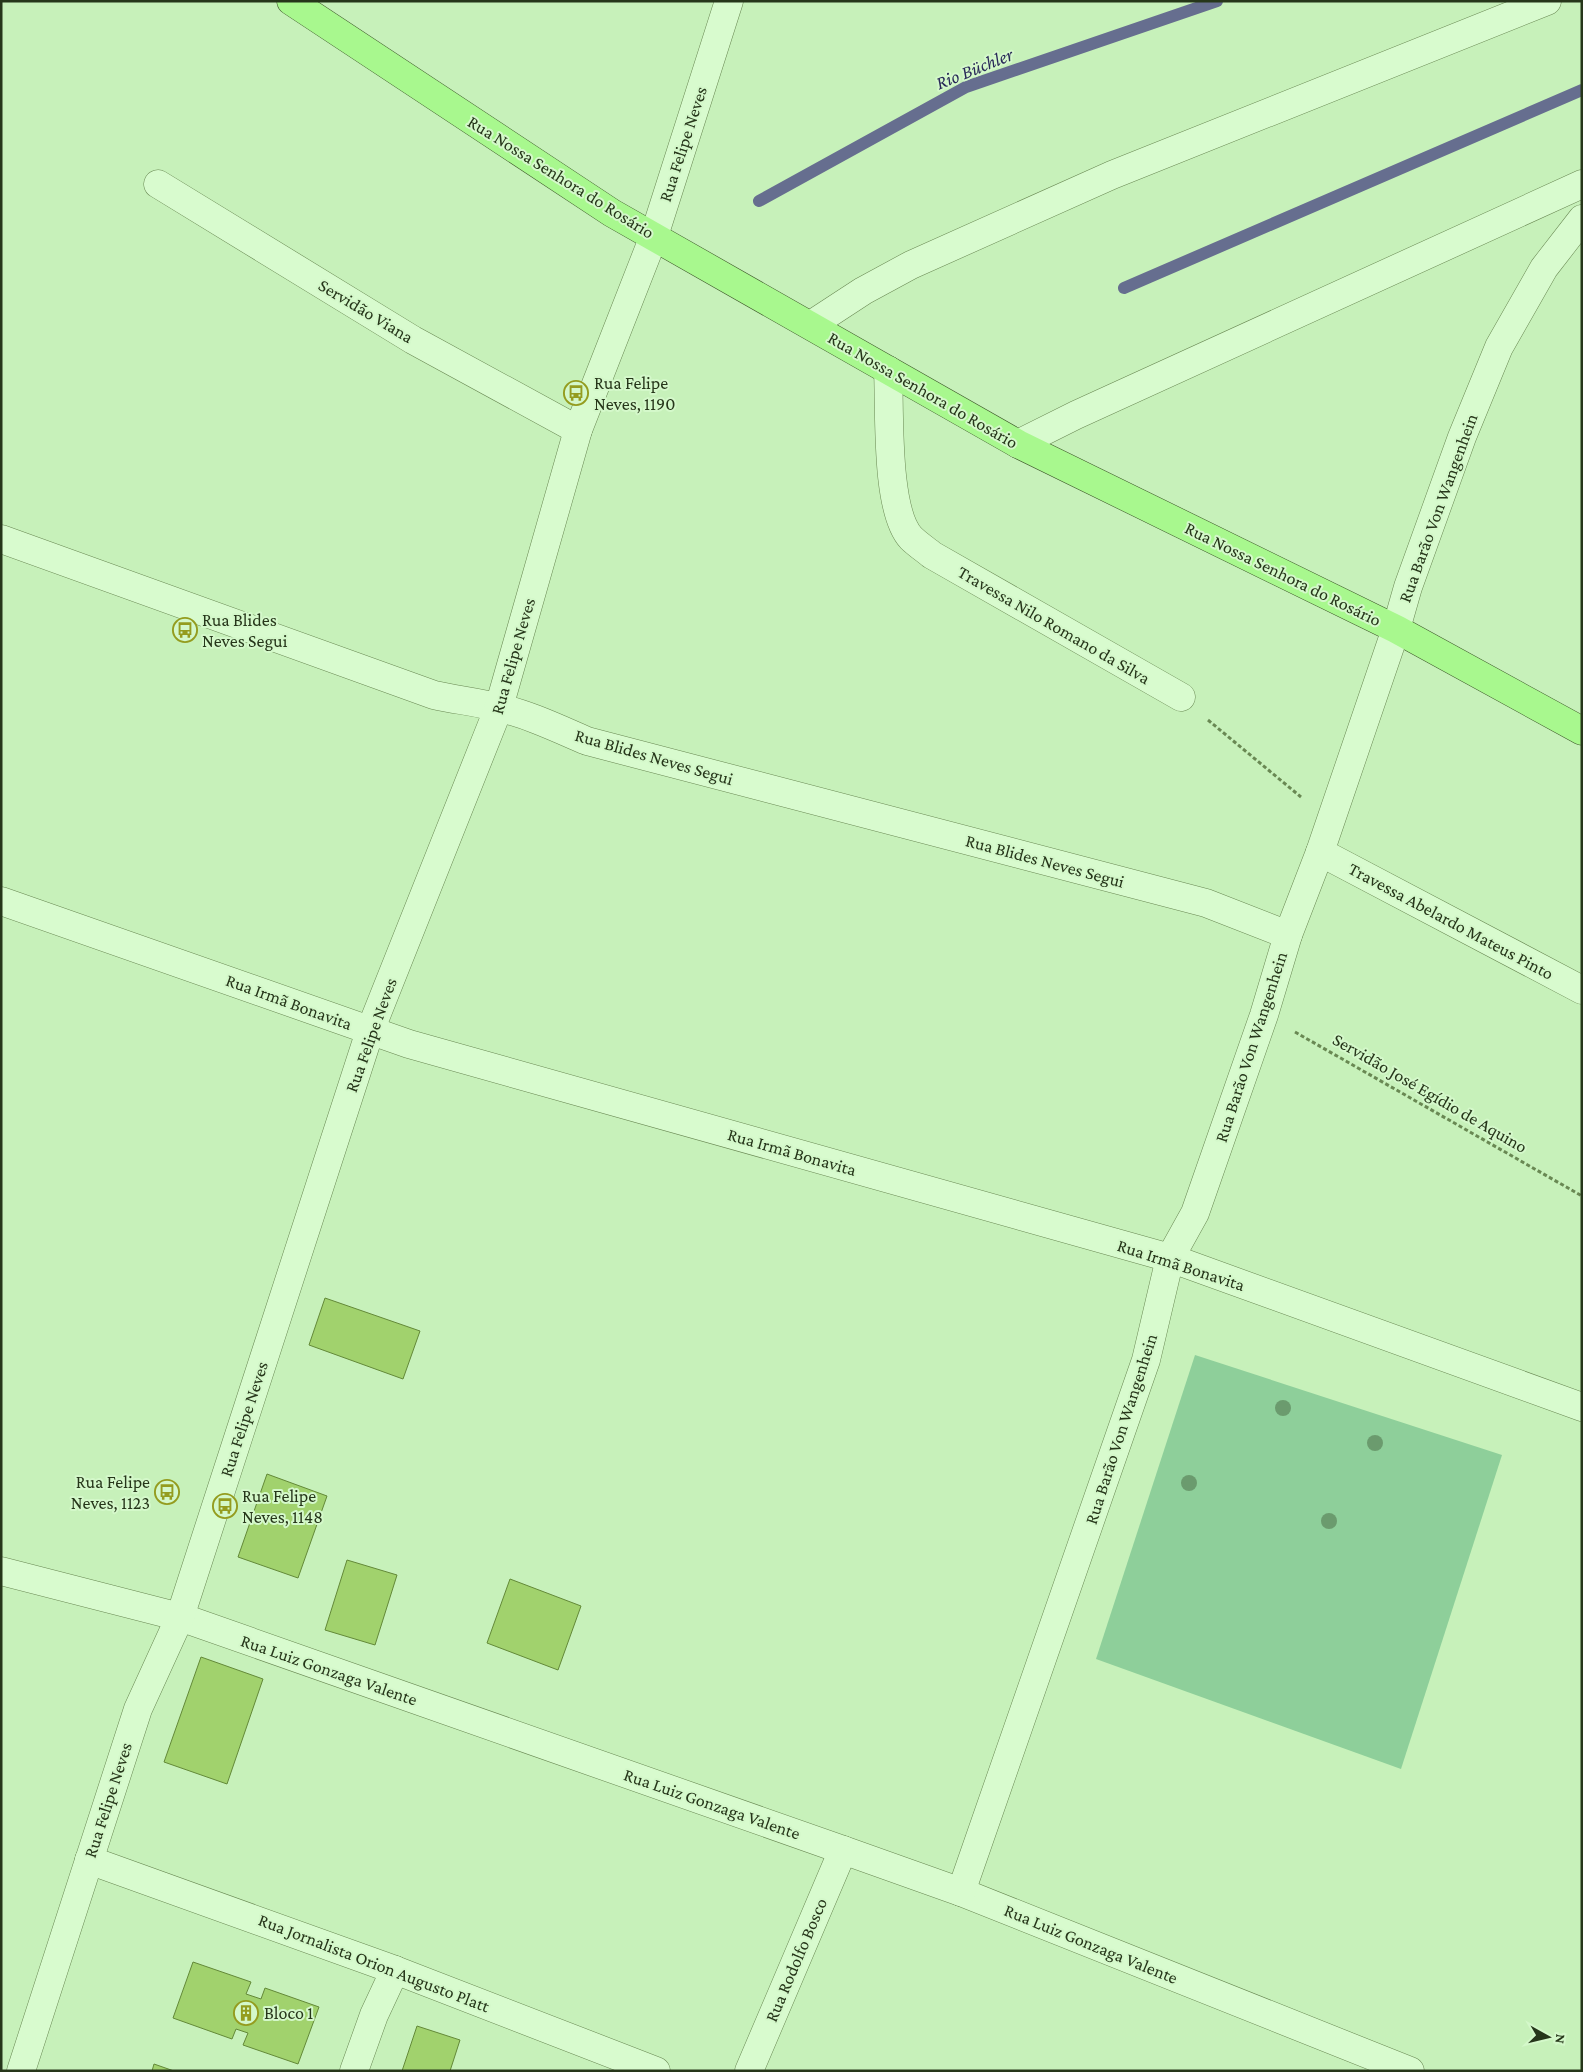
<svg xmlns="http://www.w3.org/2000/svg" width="1583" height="2072" font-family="'Crimson Pro',serif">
<rect width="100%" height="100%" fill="#c7f1ba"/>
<polygon fill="#8ecf9a" points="1195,1355 1502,1455 1401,1769 1096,1659"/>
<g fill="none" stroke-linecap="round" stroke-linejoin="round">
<g stroke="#666e8f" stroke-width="12">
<polyline points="759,201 966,87 1217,1"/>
<polyline points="1124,288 1582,90"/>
</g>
</g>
<g fill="#a1d26d" stroke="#638938">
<polygon points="325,1298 420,1331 403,1379 309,1345"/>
<polygon points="267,1474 327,1496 298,1578 238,1557"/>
<polygon points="347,1560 397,1575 375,1645 325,1630"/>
<polygon points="510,1579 581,1606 558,1670 487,1643"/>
<polygon points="201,1657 263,1679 227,1784 164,1762"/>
<polygon points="193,1962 251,1982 246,1994 261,1999 265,1988 319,2007 298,2064 243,2045 248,2033 236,2029 232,2039 173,2018"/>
<polygon points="417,2026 460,2040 450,2071 402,2071"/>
<polygon points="154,2064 174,2071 152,2071"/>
</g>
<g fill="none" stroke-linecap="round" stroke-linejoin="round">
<defs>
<g id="minor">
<polyline points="158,184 413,340 578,430"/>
<polyline points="811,325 863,291 911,265 1112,175 1547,1"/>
<path d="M 888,370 C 890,409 885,510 911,538 C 917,544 926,550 932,555 L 1181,697"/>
<polyline points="1018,444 1076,415 1582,184"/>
<path d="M 1,539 L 434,695 C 456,700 478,702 500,708 C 530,715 559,729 587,741 L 1206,903 L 1288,935"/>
<polyline points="1320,852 1582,990"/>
<polyline points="1,901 409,1044 1170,1258 1582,1407"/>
<polyline points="1,1571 180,1617 843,1850 961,1892 1410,2071"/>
<polyline points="89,1860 395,1970 656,2071"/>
<polyline points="961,1892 1146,1360 1170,1258 1195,1213 1264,1015 1288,935 1320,852 1396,629 1408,587 1462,437 1499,347 1544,268 1582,219"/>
<polyline points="21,2071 138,1709 180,1617 370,1031 499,707 578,430 654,236 729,1"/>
<polyline points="354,2071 374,2015 395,1970"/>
<polyline points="749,2071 843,1850"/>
</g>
<polyline id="major" points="291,1 612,213 1018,444 1396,629 1582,731"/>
</defs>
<use href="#minor" stroke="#698853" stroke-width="29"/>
<use href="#major" stroke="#3d5529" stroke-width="29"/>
<g stroke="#698853" stroke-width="3" stroke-dasharray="4 2.5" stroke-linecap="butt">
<polyline points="1208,720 1301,797"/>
<polyline points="1295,1032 1582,1196"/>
</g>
<use href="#minor" stroke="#d8fbce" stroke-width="28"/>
<use href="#major" stroke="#a8f88e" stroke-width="28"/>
</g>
<g fill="#6b9b6e">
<circle cx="1283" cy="1408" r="8"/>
<circle cx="1375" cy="1443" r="8"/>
<circle cx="1189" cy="1483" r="8"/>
<circle cx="1329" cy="1521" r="8"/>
</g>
<defs>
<symbol id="bus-ring" viewBox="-11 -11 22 22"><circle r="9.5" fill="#d4f8ca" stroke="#949c1f" stroke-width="1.5"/><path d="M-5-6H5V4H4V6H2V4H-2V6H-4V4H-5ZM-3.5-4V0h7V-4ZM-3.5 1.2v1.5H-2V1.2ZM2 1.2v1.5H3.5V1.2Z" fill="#949c1f"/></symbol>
<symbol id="building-ring" viewBox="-11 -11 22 22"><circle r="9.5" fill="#d4f8ca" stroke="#949c1f" stroke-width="1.5"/><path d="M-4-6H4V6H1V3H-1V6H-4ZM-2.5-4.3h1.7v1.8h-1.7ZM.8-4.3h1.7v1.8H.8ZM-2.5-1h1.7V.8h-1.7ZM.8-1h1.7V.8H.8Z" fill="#949c1f"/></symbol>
</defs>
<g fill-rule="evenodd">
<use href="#bus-ring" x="562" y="379" width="28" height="28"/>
<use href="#bus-ring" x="171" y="616" width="28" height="28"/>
<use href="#bus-ring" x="153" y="1478" width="28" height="28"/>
<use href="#bus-ring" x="211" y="1492" width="28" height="28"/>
<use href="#building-ring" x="232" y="1999" width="28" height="28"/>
</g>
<g text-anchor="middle" stroke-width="4" stroke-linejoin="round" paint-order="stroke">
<g font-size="18" fill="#26361a" stroke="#d4f8ca">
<text transform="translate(683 144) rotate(-72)" y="6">Rua Felipe Neves</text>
<text transform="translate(561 177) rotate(32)" y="6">Rua Nossa Senhora do Rosário</text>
<text transform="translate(366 311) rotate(31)" y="6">Servidão Viana</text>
<text transform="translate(923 390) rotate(30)" y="6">Rua Nossa Senhora do Rosário</text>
<text transform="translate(1438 508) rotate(-70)" y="6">Rua Barão Von Wangenhein</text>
<text transform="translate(1283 574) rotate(26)" y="6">Rua Nossa Senhora do Rosário</text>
<text transform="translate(1054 625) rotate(30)" y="6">Travessa Nilo Romano da Silva</text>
<text transform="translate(513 656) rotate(-74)" y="6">Rua Felipe Neves</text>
<text transform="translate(654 757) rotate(16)" y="6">Rua Blides Neves Segui</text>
<text transform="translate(1045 861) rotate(15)" y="6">Rua Blides Neves Segui</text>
<text transform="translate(1451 921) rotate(28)" y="6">Travessa Abelardo Mateus Pinto</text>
<text transform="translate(289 1002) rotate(20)" y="6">Rua Irmã Bonavita</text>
<text transform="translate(371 1035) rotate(-70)" y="6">Rua Felipe Neves</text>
<text transform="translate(1251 1047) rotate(-72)" y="6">Rua Barão Von Wangenhein</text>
<text transform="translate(1430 1093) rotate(30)" y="6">Servidão José Egídio de Aquino</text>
<text transform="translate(792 1152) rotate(16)" y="6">Rua Irmã Bonavita</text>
<text transform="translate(1181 1265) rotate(18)" y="6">Rua Irmã Bonavita</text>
<text transform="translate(244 1419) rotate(-72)" y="6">Rua Felipe Neves</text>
<text transform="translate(1121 1429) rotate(-72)" y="6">Rua Barão Von Wangenhein</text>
<text transform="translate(329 1670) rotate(19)" y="6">Rua Luiz Gonzaga Valente</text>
<text transform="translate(108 1800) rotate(-72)" y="6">Rua Felipe Neves</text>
<text transform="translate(712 1804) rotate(19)" y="6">Rua Luiz Gonzaga Valente</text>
<text transform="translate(1091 1944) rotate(22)" y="6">Rua Luiz Gonzaga Valente</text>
<text transform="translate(796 1960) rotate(-67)" y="6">Rua Rodolfo Bosco</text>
<text transform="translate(374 1963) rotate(21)" y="6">Rua Jornalista Orion Augusto Platt</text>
</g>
<g font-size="18" fill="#26361a" stroke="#d4f8ca" text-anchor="start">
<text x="594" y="389">Rua Felipe<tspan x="594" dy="21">Neves, 1190</tspan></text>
<text x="202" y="626">Rua Blides<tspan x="202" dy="21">Neves Segui</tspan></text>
<text x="150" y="1488" text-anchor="end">Rua Felipe<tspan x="150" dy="21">Neves, 1123</tspan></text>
<text x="242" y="1502">Rua Felipe<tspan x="242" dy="21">Neves, 1148</tspan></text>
<text x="264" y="2019">Bloco 1</text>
</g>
<g font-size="19" font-style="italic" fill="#282857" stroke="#d4f8ca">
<text transform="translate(974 68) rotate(-22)" y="7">Rio Büchler</text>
</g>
</g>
<rect width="1583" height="2072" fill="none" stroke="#26361a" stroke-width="5"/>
<g transform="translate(1548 2037) rotate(98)" stroke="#d4f8ca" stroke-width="4" paint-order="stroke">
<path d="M0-4L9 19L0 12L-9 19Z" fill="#26361a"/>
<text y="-8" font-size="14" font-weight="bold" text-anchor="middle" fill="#26361a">N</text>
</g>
</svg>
